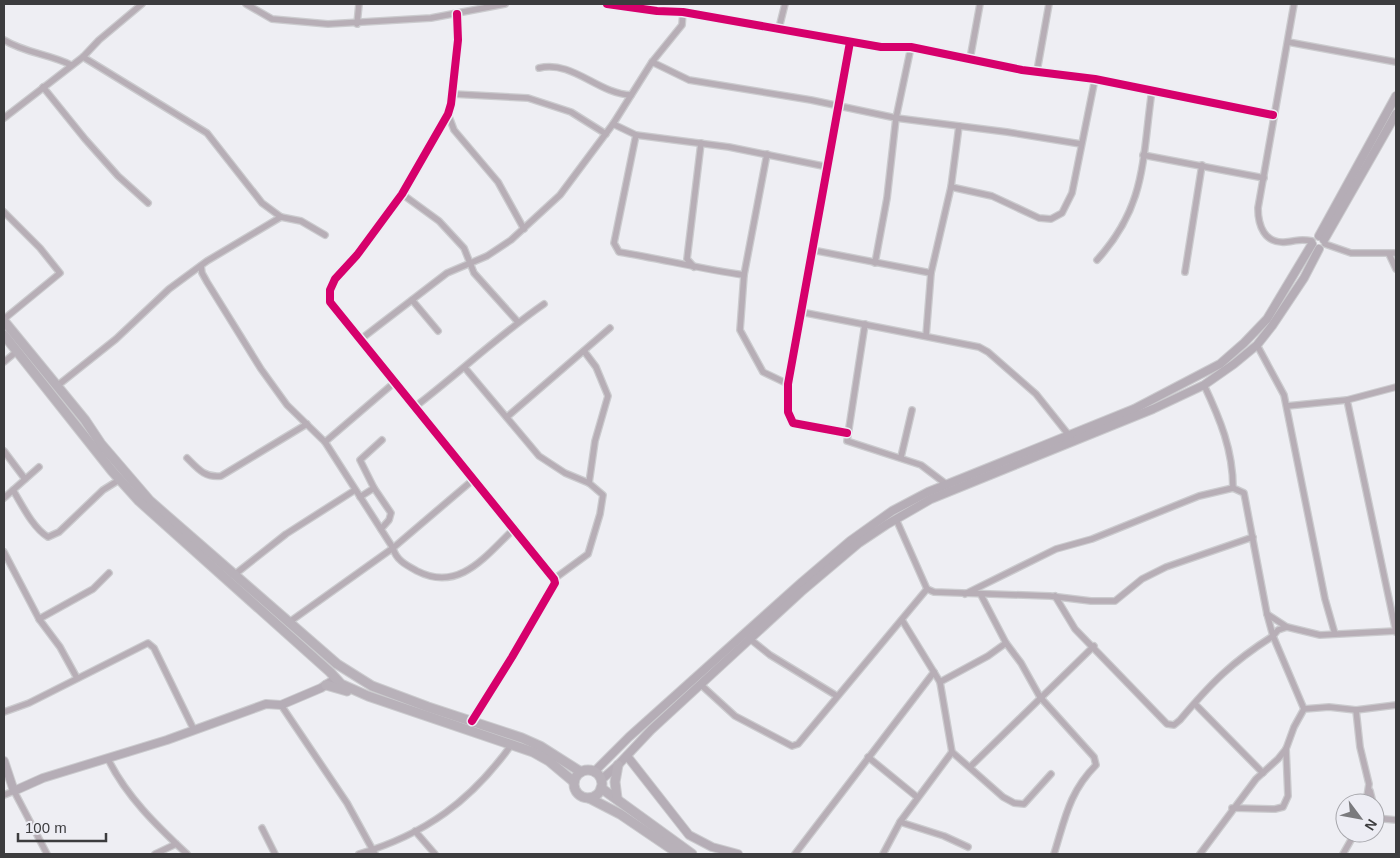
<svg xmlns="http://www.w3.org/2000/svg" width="1400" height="858" font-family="Arial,sans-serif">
<rect width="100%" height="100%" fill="#eeeef3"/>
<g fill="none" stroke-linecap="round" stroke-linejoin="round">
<defs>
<g id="street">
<polyline points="246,4 272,19 328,24 431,18 505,4"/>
<polyline points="607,4 657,11 683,12 881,47 911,47 1022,70 1095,79 1273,115"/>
<path d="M 1294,4 L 1258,208 C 1258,225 1264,244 1286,242 C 1298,241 1299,238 1312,241"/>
<polyline points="457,14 458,40 451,104 448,114 402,194 357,255 335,279 330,290 330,302 554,579 555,583 512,657 472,721"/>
<polyline points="357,24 359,4"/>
<polyline points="779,28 785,4"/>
<path d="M 4,40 C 25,53 49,54 71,65"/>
<polyline points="1288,42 1396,62"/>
<polyline points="83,57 207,133 262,203 281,217 301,221 325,235"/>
<polyline points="970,59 980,4"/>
<polyline points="652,62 689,80 811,100 896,118 1007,132 1081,144"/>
<path d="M 539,68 C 573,60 598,94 631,95"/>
<polyline points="1037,71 1049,4"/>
<polyline points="43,87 85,139 118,176 148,203"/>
<polyline points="453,94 528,98 571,112 606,134"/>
<polyline points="448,114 454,130 498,182 524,229"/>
<polyline points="4,118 83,57 99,40 142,4"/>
<polyline points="613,124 636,135 729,147 828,167"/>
<path d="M 636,135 L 614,243 L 619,252 C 661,259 702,269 744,275"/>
<polyline points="767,154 744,275 740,330 763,372 788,384"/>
<polyline points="1143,155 1264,178"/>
<polyline points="951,187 992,196 1039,218 1051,219 1062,213 1072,193 1095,79"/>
<polyline points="402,194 439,221 464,248 474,273 518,322"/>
<polyline points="4,212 40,248 60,273 4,319"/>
<polyline points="1325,244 1351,253 1396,253"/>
<polyline points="812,250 931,273"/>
<polyline points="1389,254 1396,269"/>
<path d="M 1097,260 C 1147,205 1142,159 1152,90"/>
<polyline points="875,263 887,198 896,118 911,47"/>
<path d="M 201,266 L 202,273 L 207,282 L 261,369 L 287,405 L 325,442 L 393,548 C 396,560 406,565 417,571 C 460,593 486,555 515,528"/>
<polyline points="694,267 687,259 701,143"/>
<polyline points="1185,272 1202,165"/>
<polyline points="412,300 438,331"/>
<polyline points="801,312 979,347 988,352 1036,394 1068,434"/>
<polyline points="865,324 847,441 921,465 946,484"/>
<polyline points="926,336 931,273 951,187 959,126"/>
<polyline points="361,339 447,273 487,256 511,240 560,195 613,124 652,62 682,25 683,12"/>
<polyline points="1257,345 1284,395 1325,599 1335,634"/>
<polyline points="584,351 596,367 608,396 595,441 589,483"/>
<polyline points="4,362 16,352"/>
<polyline points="465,368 539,456 565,473 589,483 603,495 600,514 588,554 554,579"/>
<path d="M 1204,385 C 1220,419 1233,450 1233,488 L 1244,493 L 1267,614 L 1273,636 L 1304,709"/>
<polyline points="57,386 116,339 169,289 207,261 281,217"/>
<polyline points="1347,400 1396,632"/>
<path d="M 416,406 C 459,373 499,335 544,304"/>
<polyline points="1287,406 1347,400 1396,387"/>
<polyline points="507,417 610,328"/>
<polyline points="847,433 793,423 788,412 788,384 850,42"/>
<polyline points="325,442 395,382"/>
<polyline points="4,451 25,479"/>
<polyline points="901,457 912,410"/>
<path d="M 187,458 C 198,469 205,478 221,476 L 307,424"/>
<path d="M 13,490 C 22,505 33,528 48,537 L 59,532 L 103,490 L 119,480"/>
<polyline points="360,497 374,488"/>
<polyline points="4,498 39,467"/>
<polyline points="896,519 927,589 934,592 1050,596 1091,601 1115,601 1142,579 1166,567 1253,537"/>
<polyline points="381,529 389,520 391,513 374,488 360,460 382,440"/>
<polyline points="4,552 39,619 60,647 77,678"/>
<polyline points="234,575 286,534 355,490"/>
<polyline points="965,594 1056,549 1092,539 1199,496 1233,488"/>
<polyline points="981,595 1006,643"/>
<path d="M 1055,596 L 1075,629 L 1167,724 L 1174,725 L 1180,720 C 1211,683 1232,662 1273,636 L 1278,630 L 1287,627"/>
<polyline points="1267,614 1287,627 1320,635 1396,631"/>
<polyline points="39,619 93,589 109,573"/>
<polyline points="902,620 940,682 952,752 1003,797 1014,803 1024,804 1051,774"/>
<polyline points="288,623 393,548 474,479"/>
<polyline points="750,639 770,655 837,696"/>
<path d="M 940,682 L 988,656 L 1006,643 L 1021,663 L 1040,697 L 1094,757 L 1096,765 C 1069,792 1065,819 1054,854"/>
<polyline points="700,684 735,716 792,746 798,744 927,589"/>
<polyline points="1195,704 1263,773"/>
<polyline points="281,705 347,803 375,854"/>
<polyline points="1356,710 1360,747 1369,784 1366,803"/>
<polyline points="4,712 29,703 148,643 154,648 194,730"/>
<polyline points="868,757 917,797"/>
<path d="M 108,759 C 126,796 157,826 187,854"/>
<polyline points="970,767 1094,646"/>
<polyline points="1370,791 1373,803"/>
<polyline points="4,795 14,791 47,854"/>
<polyline points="1232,808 1275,809 1283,807 1288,796 1286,749"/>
<polyline points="1375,818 1396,820"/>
<polyline points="900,822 944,836 968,847"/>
<polyline points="262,828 275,854"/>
<polyline points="415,831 435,854"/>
<polyline points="155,854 176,844"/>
<path d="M 359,854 C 426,834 471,801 512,744"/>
<polyline points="795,854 934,672"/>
<polyline points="883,854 900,822 952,752"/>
<polyline points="1200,854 1256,779 1278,759 1286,749 1294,727 1304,709 1329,707 1356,710 1396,705"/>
<polyline points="1343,854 1355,833"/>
</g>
<g id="secondary">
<polyline points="1319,236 1396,96"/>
<polyline points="1324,240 1396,114"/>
<polyline points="627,756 689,835 712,847 738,854"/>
<polyline points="4,761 14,791 43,778 167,740 266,704 281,705 321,688 335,679"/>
<polyline points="594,772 629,737 802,582 850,541 892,511 928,492 1134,409 1220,364 1244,343 1267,319 1312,244"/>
<polyline points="601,780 618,765 651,730 801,592 859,543 886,525 931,499 1153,409 1204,385 1234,364 1257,345 1272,326 1304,278 1319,249"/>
</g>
<g id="primary">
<polyline points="4,321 85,420 101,444 150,501 337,664 372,686 428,707 522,738 540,746 581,772"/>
<polyline points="4,335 112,471 139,501 330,672 341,684 368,696 533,752 549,761 574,782"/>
<polyline points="326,685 347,691"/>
<circle cx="588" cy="784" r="14"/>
<polyline points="601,788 692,854"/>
<polyline points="589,798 620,814 679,854"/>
<polyline points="617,798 615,782 618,765"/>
</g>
</defs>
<use href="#street" stroke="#cbcbce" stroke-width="8"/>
<use href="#secondary" stroke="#cbcbce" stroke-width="10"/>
<use href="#primary" stroke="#cbcbce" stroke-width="11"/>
<use href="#street" stroke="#b7aeb6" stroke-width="5.5"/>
<use href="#secondary" stroke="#b5adb6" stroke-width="8"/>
<use href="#primary" stroke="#b8b1b9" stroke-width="9"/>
<defs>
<g id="cycleway">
<polyline points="607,4 657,11 683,12 881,47 911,47 1022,70 1095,79 1273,115"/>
<polyline points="457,14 458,40 451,104 448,114 402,194 357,255 335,279 330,290 330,302 554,579 555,583 512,657 472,721"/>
<polyline points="847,433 793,423 788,412 788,384 850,42"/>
</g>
</defs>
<use href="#cycleway" stroke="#ededf4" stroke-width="11"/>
<use href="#cycleway" stroke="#d6006c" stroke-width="8"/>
</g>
<rect width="1400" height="858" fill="none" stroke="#3c3c3e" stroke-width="10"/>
<g transform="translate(1360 818) rotate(122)"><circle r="24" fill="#ededf4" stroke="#a6a6ab"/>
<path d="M0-4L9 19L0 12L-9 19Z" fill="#7a7a7d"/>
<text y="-8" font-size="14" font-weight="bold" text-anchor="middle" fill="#3c3c3e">N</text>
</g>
<path d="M18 833v8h88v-8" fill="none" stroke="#3c3c3e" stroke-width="2.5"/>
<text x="25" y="833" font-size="15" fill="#3c3c3e" stroke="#ededf4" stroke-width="4" paint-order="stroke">100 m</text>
</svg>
